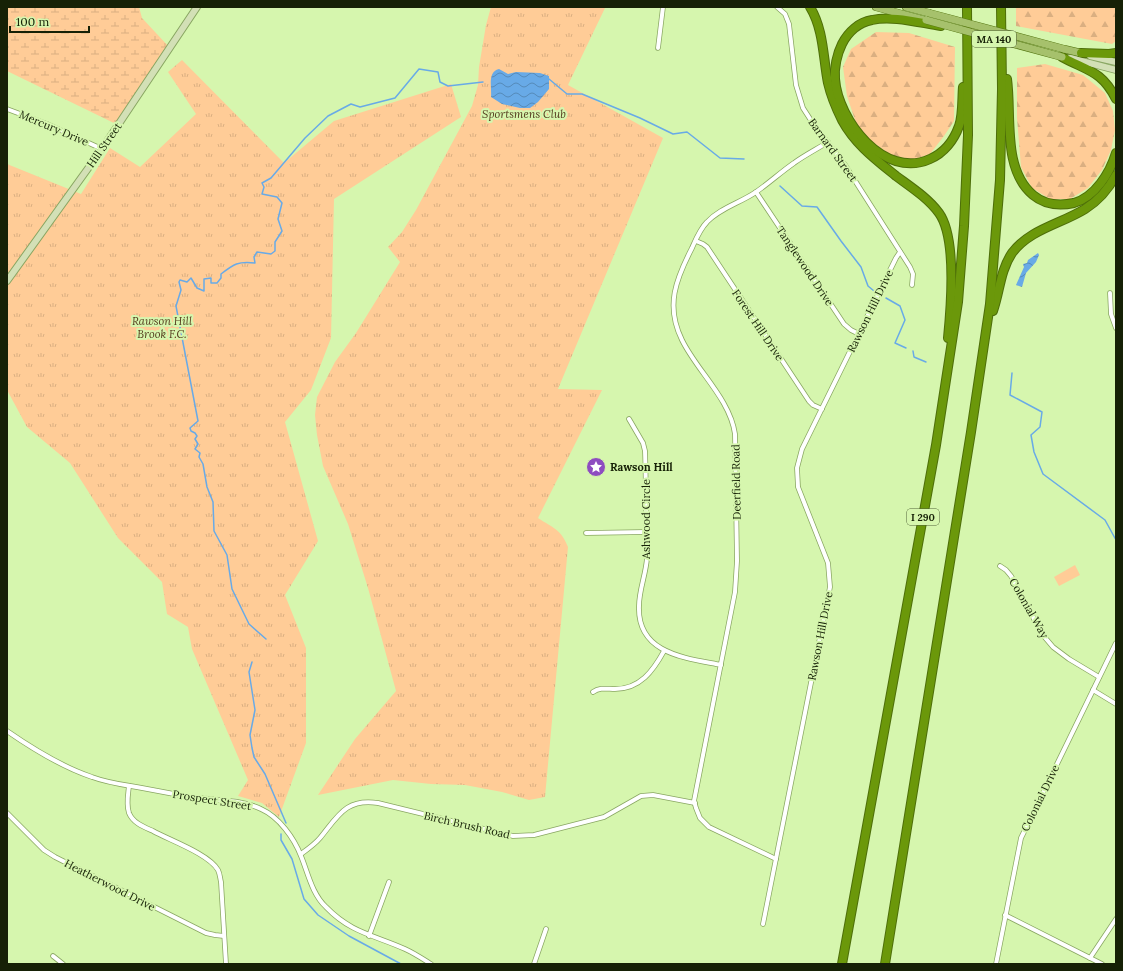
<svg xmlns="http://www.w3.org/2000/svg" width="1123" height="971" font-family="Lora,serif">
<defs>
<pattern id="grass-tufts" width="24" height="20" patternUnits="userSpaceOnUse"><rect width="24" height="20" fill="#ffcc97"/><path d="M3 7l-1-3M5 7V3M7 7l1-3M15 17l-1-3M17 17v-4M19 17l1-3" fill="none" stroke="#daaf81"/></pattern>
<pattern id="forest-firs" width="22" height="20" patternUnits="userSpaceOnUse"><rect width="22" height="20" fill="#ffcc97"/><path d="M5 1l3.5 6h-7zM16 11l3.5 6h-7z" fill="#daaf81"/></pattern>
<pattern id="wetland-marsh" width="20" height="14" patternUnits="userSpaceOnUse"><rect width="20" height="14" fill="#ffcc97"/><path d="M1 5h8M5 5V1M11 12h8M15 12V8" fill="none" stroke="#daaf81"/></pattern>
<pattern id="water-waves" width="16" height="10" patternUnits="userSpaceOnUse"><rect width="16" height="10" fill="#68aae7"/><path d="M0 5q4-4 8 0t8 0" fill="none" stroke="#558ab9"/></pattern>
</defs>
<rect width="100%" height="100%" fill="#d6f6ae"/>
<g fill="url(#grass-tufts)">
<path d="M 491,7 L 605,8 L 568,85 L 663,138 L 558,389 L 602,390 L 538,518 C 553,528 561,529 568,547 L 545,797 L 529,800 L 502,792 L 465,785 L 431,784 L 393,780 L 318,795 L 355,739 L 396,691 L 368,588 L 348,524 L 323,466 L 317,435 L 315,415 L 317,397 L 335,362 L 356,333 L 400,262 L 388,247 L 402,232 L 416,210 L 472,106 L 478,85 L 479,67 L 486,25 Z"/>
<polygon points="182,60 284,163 334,121 451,84 461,117 334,199 331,338 311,390 285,422 318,541 285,595 306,648 306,743 279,817 262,803 238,796 248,780 192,649 188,627 167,614 162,582 118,538 70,463 27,427 7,390 7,164 81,194 110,148 140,167 196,114 168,72"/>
</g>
<g fill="url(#forest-firs)">
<polygon points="1016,7 1116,7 1116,41 1112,44 1016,26"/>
<polygon points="876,32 909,33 955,47 954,121 944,136 930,154 913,160 890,155 870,140 856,123 847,96 843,67 851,49"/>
<polygon points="1045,64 1083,75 1105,93 1113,111 1115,130 1111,150 1102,170 1088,188 1070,199 1050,199 1032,188 1021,167 1017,118 1017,68"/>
</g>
<polygon fill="url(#wetland-marsh)" points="7,7 139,7 142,18 170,48 118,125 7,71"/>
<polygon fill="#ffcc97" points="1075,565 1080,575 1059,586 1054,577"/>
<g fill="url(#water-waves)">
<path d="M 499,69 L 508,74 L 516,72 L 540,73 L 549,76 L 549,89 L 538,102 L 530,108 L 520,108 L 502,104 L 491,97 C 492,87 487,72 499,69 Z"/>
<polygon points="1038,253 1039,255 1036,262 1026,273 1022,287 1016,285 1024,267 1023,264 1027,263 1028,260"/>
</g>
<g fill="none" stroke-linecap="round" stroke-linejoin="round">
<g stroke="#68aae7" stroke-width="1.5">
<polyline points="549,79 567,94 582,94 640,118 673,134 687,132 720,158 744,159"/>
<polyline points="780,186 802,206 817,207 841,241 861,267 868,286 874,291"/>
<polyline points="886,298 900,306 905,320 895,343 906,348"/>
<polyline points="913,351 914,357 926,362"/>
<polyline points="1012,373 1010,395 1042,412 1040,427 1031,435 1034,452 1043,474 1105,520 1116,540"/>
<path d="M 266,639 L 249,624 L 232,589 L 227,555 L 214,531 L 213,502 L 207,487 L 203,464 L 199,457 L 200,453 L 195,449 L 198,444 L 195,439 L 197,436 L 195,433 L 191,431 L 190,428 L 198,421 L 176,306 L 181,290 L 179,282 L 180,280 L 187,282 L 191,278 L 197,288 L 204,291 L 204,279 L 211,278 L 211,283 L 217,283 L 221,278 L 221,274 C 234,264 238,261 255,263 L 254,257 L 257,252 L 271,254 L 275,251 L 275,242 L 282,231 L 278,219 L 282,203 L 277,197 L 262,194 L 264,187 L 262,183 L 271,178 L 305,138 L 328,116 L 351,104 L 360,107 L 395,98 L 419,69 L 438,72 L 440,82 L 448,86 L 483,82"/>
<polyline points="252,662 249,672 255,710 250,735 252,748 254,757 265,774 286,823"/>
<polyline points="281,834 281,840 292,859 304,899 318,915 349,936 401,964"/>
</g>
<defs>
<g id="street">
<polyline points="777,7 785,14 789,24 796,85 803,108 812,122 845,165 910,267 913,274 912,285"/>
<polyline points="658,48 663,7"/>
<polyline points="7,109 47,124 102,149"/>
<polyline points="756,192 844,324 851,330 859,334"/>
<polyline points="696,241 703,244 707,247 809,401 813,405 822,409"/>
<polyline points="1110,293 1111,314 1116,328"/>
<path d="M 629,419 L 643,443 L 645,451 C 646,477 646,502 646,528 C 646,538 647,548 647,558 C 646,574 639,590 639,606 C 637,654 686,658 721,665"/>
<polyline points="586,533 646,532"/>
<polyline points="1000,566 1006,570 1011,576 1042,634 1053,647 1069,659 1099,677"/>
<polyline points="1093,690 1116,704"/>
<path d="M 593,692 C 600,687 607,689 615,689 C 640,689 653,671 664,651"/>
<path d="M 7,731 C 33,749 62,767 92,777 C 108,783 125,785 142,788 C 158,791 174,794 190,797 C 212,800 241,799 261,809 C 279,817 294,838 301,856 C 308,873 312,894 326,907 C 351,933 374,935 405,949 C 414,953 423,959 431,964"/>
<path d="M 129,786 C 128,795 126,804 129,813 C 133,823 144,827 153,831 C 169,840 209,854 218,870 C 220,874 220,878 221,882 L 226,964"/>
<polyline points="7,813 44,850 55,857 206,933 215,935 224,936"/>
<path d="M 301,854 C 308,849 315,844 320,838 C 338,816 346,798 378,803 L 513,836 L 534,835 L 604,817 L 641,796 L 653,795 L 695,803"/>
<path d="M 776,859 L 709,827 L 700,818 L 696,808 L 694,801 L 735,592 L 737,561 L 735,434 C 730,399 697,371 682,340 C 665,306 676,279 692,248 C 696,239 700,229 707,222 C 720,208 740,203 756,192 C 769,183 781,172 794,163 C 805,155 817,149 828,142"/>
<polyline points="1005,915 1102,964"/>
<polyline points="763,924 830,587 828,563 798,487 797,468 802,449 896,258 900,252"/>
<polyline points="369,936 389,882"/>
<polyline points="53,956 63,964"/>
<polyline points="1090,958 1116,919"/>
<polyline points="534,964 546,929"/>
<polyline points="996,964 1021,838 1116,643"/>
</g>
<g id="secondary">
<polyline points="1090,56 1116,62"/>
<polyline points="1070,58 1116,70"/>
<polyline points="7,281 102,149 197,7"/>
</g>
<g id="primary">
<polyline points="876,7 924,20"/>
<polyline points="906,7 929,13"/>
<polyline points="1064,49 1081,53"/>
</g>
<g id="highway">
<path d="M 810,7 C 824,30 823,58 828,83 C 831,96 836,108 842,120 C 855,144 875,159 896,176 C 911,187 928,198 939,213 C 957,238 951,308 948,338"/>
<path d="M 941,26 C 920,23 892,15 872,20 C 859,22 848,32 842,44 C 837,54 834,68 835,79 C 838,120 884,180 930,159 C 944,153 954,140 959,126 C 963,116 962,98 963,87"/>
<polyline points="1081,53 1109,54 1116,53"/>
<path d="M 1062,57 C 1088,71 1102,71 1116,99"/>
<path d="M 1007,79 C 1012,116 1002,169 1033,195 C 1045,205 1060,206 1074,203 C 1095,197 1110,173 1116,153"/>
<path d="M 993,311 C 1000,291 1000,271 1012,253 C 1030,229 1061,224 1085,209 C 1098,201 1109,188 1116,175"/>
<polyline points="842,964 936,445 958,302 964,226 968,135 967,7"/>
<polyline points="885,964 971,432 990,304 1000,180 1002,89 1001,7"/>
</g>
</defs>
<use href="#street" stroke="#89a662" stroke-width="5.5"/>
<use href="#secondary" stroke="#89a662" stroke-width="8"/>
<use href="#primary" stroke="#4d6e09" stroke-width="8"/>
<use href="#highway" stroke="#4d6e09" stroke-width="10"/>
<use href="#street" stroke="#fff" stroke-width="4"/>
<use href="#secondary" stroke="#d3e0b6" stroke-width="6"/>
<use href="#primary" stroke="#a6c16c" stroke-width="7"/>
<use href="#highway" stroke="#6b980a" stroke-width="8"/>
<defs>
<g id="primary-bridge">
<polyline points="929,13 1064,49"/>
<polyline points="926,20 1062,57"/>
</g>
</defs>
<use href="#primary-bridge" stroke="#4d6e09" stroke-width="8" stroke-linecap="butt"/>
<use href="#primary-bridge" stroke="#a6c16c" stroke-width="7"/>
</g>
<defs>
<symbol id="sight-disc" viewBox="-11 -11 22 22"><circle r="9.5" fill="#8e4cc0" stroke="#d6f6ae"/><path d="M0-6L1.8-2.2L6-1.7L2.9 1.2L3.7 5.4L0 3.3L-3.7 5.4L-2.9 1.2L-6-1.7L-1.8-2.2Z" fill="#fff"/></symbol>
</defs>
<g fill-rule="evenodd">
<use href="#sight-disc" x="585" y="456" width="22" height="22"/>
</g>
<g text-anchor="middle" stroke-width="4" stroke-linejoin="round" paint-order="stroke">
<g fill="#d6f6ae" stroke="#506138" stroke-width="1">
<rect x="972" y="31" width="44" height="16" rx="3"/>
<rect x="907" y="509" width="32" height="16" rx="3"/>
</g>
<g font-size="10" font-weight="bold" fill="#162106">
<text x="994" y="43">MA 140</text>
<text x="923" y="521">I 290</text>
</g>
<g font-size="11" font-style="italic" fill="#543a1d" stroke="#d6f6ae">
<text x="524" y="118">Sportsmens Club</text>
<text x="162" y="325">Rawson Hill<tspan x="162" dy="13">Brook F.C.</tspan></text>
</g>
<g font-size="11" fill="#162106" stroke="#d6f6ae">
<text transform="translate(54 128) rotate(23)" y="4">Mercury Drive</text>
<text transform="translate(104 145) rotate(-55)" y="4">Hill Street</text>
<text transform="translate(833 150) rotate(54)" y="4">Barnard Street</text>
<text transform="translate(805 266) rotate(56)" y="4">Tanglewood Drive</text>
<text transform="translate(870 311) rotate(-64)" y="4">Rawson Hill Drive</text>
<text transform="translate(758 325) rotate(56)" y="4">Forest Hill Drive</text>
<text transform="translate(736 482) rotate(-91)" y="4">Deerfield Road</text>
<text transform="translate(646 519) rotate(-90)" y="4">Ashwood Circle</text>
<text transform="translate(1029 608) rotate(60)" y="4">Colonial Way</text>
<text transform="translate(820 636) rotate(-79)" y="4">Rawson Hill Drive</text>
<text transform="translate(1040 798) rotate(-64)" y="4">Colonial Drive</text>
<text transform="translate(212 800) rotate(9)" y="4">Prospect Street</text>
<text transform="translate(467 825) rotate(13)" y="4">Birch Brush Road</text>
<text transform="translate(110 885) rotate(27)" y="4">Heatherwood Drive</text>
</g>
<g font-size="11" font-weight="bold" fill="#162106" stroke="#d6f6ae" text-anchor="start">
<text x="610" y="471">Rawson Hill</text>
</g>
</g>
<rect width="1123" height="971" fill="none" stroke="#162106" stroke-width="16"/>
<path d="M10 26v6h79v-6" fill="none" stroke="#162106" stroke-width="2"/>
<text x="16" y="26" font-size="12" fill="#162106" stroke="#d6f6ae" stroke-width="3" paint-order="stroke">100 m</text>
</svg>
